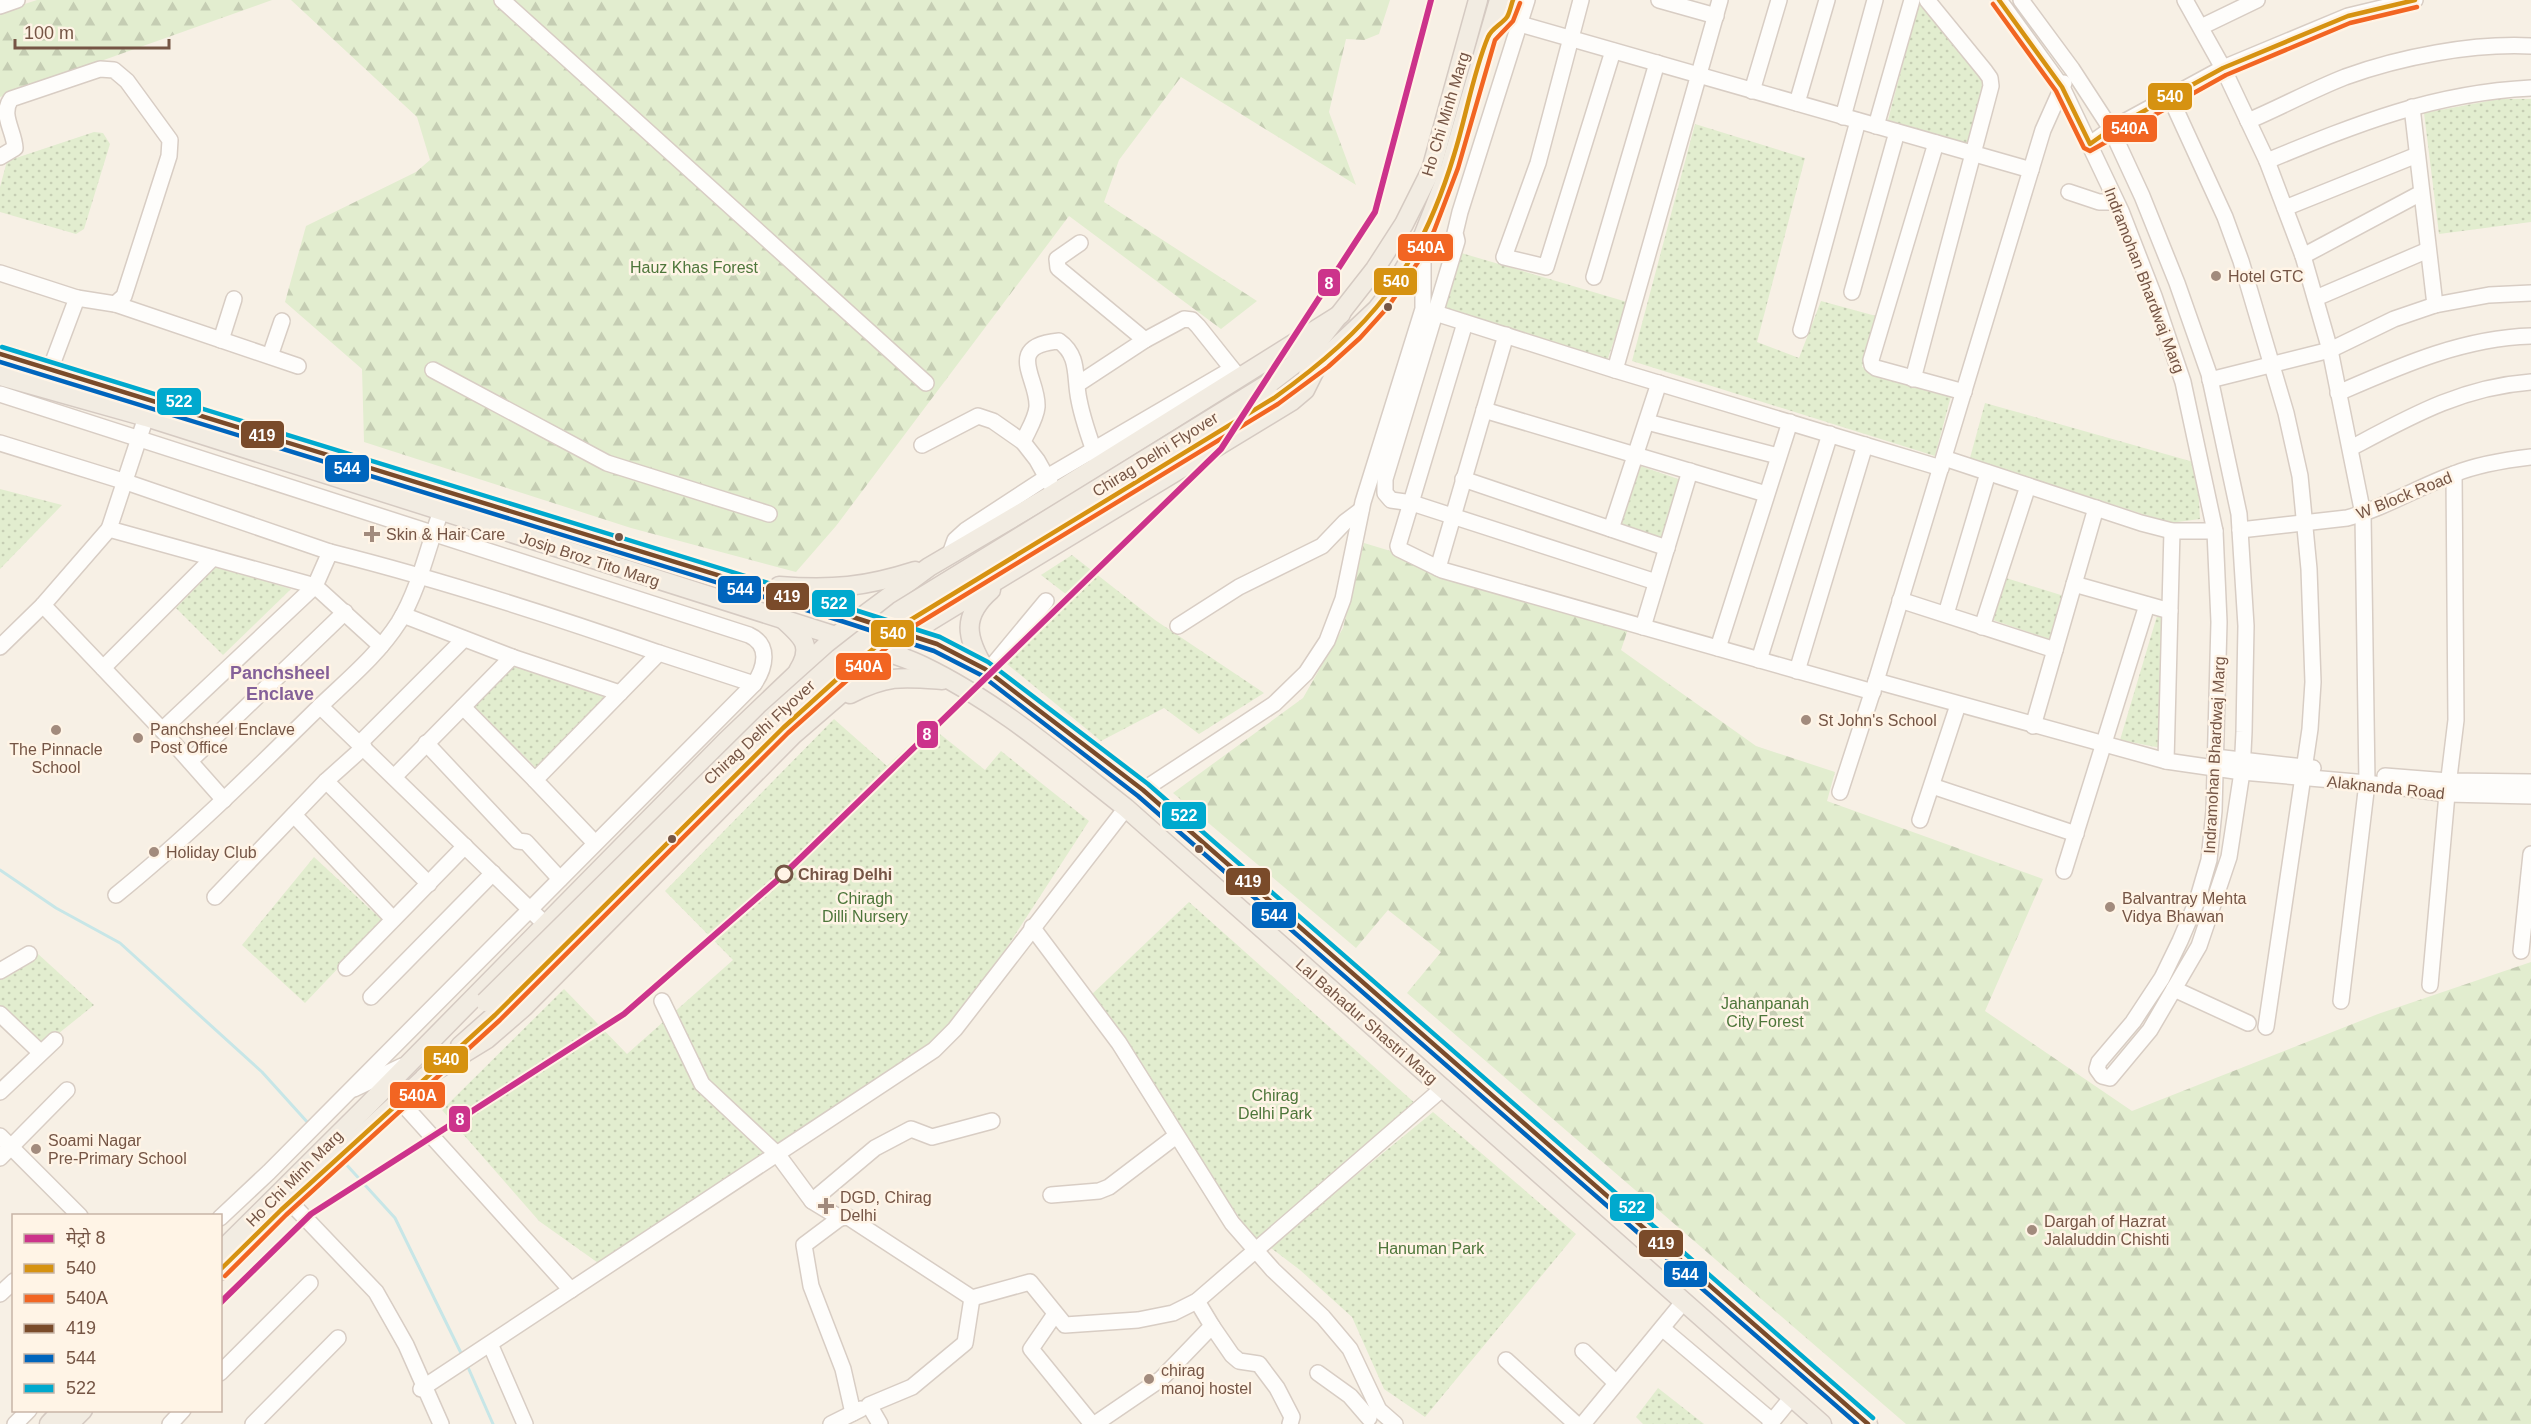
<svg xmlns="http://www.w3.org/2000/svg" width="2531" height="1424" font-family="Helvetica,'Noto Sans Devanagari',sans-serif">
<defs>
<pattern id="forest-firs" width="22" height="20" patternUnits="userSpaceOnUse" patternTransform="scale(1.5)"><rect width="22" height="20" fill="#e2edcf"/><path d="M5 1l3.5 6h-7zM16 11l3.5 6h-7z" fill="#c5cdb3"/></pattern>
<pattern id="park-dots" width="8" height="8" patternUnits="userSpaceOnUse" patternTransform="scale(1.5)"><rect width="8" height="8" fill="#e2edcf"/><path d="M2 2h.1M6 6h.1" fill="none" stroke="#c5cdb3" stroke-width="1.8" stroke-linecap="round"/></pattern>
</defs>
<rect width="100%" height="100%" fill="#f7f0e5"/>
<g fill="url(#forest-firs)">
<polygon points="37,0 272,0 0,97 0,12"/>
<polygon points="291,0 1390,0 1379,34 1364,40 1346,39 1329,112 1356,185 1181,77 1119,160 1104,202 1257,301 1221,329 1069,216 836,526 796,572 631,528 364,442 362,369 285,302 306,226 416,172 430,160 417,117"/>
<polygon points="1364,543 1630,623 1621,650 1756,746 1835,772 1827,801 2043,879 1985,1011 2132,1111 2378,1014 2531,962 2531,1424 1906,1424 1407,993 1441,952 1388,910 1356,948 1173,793 1303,698 1343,628"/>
</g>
<g fill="url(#park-dots)">
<polygon points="1919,2 1984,82 1968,144 1888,120"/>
<polygon points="2499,99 2531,99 2531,222 2439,234 2424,113"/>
<polygon points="1695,124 1805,158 1757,342 1799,358 1821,301 1876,316 1862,367 1951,396 1935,456 1632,361"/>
<polygon points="94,132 103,133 110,144 84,229 76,234 0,212 0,187 7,161"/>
<polygon points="1458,252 1627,302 1607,361 1440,307"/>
<polygon points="1985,403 2197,463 2200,519 2170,523 1970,458"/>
<polygon points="1635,464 1681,480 1663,543 1617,527"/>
<polygon points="0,489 62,505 0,569"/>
<polygon points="1072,555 1155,620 1264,693 1199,734 1164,708 1101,741 1007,664 1071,598 1041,575"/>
<polygon points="217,566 291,589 223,655 176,608"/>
<polygon points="2006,578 2064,596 2052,640 1990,619"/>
<polygon points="2157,616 2165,618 2161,748 2120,740"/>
<polygon points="513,666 608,698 536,768 474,706"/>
<polygon points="834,719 887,766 930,726 985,770 1001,751 1089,821 972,1001 929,1045 601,1265 539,1221 442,1110 564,989 627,1054 733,960 665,891"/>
<polygon points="314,857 383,921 305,1003 242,945"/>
<polygon points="1189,902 1417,1105 1258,1245 1089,997"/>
<polygon points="37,953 94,1005 43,1046 0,1005 0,977"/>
<polygon points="1433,1112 1576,1234 1425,1417 1384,1389 1352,1317 1300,1270 1271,1248 1282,1236"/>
<polygon points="1658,1388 1704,1424 1643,1424 1636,1417"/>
</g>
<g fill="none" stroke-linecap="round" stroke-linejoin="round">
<g stroke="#c7e6e7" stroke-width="3">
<polyline points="0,870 56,908 120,943 262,1072 309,1124"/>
<polyline points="344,1162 395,1218 463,1357"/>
<polyline points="467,1365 493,1424"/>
</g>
<defs>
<g id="minor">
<polyline points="502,0 926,383"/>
<polyline points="1527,0 1460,212 1455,233 1457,241 1385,479 1385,493 1391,500 1412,503 1656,582"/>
<polyline points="1581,0 1538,163 1504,257 1546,267 1613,51"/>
<polyline points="1659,0 1716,16"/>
<polyline points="1999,0 2062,87 2121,211 2154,296 2183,382 2215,531 2219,622 2214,811 2209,860 2197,901 2180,941 2162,978 2133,1022 2099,1062 2097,1069 2102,1076 2110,1078 2150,1030 2199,946 2229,857 2242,772 2244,732 2246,626 2239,514 2209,374 2177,283 2142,196 2111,129 2072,69 2021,0"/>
<polyline points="2185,0 2223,68 2267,161 2303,256 2330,350 2363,514 2367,783 2341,1001"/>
<polyline points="0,6 17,0"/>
<polyline points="1520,24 2031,170"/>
<polyline points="2201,27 2257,0"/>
<polyline points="1490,32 1508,16 1513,0"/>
<polyline points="1752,91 1779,0"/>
<polyline points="2170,97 2225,217 2241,261 2286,413 2300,476 2309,569 2313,682 2310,729 2266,1027"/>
<polyline points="1797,103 1827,0"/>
<polyline points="2412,107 2435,305"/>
<polyline points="1843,117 1875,0"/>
<path d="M 2248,121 C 2281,107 2312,90 2345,77 C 2400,57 2472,43 2531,46"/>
<polyline points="1876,126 1912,0"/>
<polyline points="1936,143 1871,360 1872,365 1876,368 1964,392"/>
<polyline points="2090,144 2111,129 2223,68 2348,16 2415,0"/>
<path d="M 0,157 L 15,148 C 14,130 0,115 11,99 L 100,69 L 114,70 L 127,81 L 170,140 L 169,156 L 124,296 L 115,304 L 77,298"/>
<path d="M 2267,161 C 2357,124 2432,93 2531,88"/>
<polyline points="2069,192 2099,202 2116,202"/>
<polyline points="2285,208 2417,155"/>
<polyline points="1080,243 1057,259 1058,268 1145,340"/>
<polyline points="2303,256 2421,193"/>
<polyline points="0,273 77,298 50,370"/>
<polyline points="1594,277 1657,63"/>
<polyline points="1852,292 1897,132"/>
<polyline points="2316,298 2428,250"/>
<polyline points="115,304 298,366"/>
<polyline points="1429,311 1615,370 1720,0"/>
<polyline points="1465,323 1398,546 1399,549 1442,570 1873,692"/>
<polyline points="1801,330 1858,121"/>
<polyline points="221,340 234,299"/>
<polyline points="270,356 282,321"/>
<polyline points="433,370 607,463 769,514"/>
<polyline points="1615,370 1941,468"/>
<polyline points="1913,379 1991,86 1990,78 1985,71 1927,0"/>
<polyline points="2210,380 2330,350 2394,319 2435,305 2489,295 2531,293"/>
<polyline points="1078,384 1145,340 1184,319 1192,320 1198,326 1237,375"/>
<path d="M 2338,393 C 2400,366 2462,338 2531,336"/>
<path d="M 0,394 L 749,635 C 771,645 765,668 754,684 L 269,1172 L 220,1218"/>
<polyline points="1484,410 1766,494"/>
<polyline points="146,417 109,529 315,586 381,646"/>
<polyline points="1647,422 1778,456"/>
<polyline points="0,443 126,482 330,552"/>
<polyline points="922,445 978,416 993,421 1023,442"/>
<path d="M 2351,448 C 2411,416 2462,387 2531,382"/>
<polyline points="1944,458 2141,523 2172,531 2215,531"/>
<polyline points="1463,479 1667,548"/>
<path d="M 1051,485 L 1037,460 L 1023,442 C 1027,432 1036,419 1037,407 C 1039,379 1003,346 1059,341 C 1080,356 1074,377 1079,400 C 1083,421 1090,440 1097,459"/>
<polyline points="109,529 43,605 162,730"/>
<polyline points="1611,529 1659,383"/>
<path d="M 2240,530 L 2347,518 C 2385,508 2418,487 2454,474 C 2479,464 2505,460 2531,457"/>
<polyline points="950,554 955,540 966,530 1047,477 1232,369"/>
<polyline points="1438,568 1506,335"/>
<polyline points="2074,584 2170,611"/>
<polyline points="1900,600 2055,650"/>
<polyline points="1946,614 1988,473"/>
<polyline points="1178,626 1239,587 1322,546 1345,522 1361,510"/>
<polyline points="1643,627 1690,471"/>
<polyline points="1982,627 2028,486"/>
<polyline points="0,647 43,605"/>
<polyline points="1718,648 1790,422"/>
<polyline points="512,657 620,693 535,780 595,843"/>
<polyline points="1759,660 1830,434"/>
<polyline points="103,668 213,558"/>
<polyline points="988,671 1046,601"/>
<polyline points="1797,671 1865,445"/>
<polyline points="1876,681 2166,761 2242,772 2367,783 2447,794 2531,796"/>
<polyline points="620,693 659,653 754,684"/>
<polyline points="320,706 545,924"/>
<polyline points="463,707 535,780"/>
<polyline points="2033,726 2096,508"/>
<polyline points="360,743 464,639"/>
<polyline points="426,743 518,841 526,842 560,879"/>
<polyline points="2215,757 2313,768"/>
<polyline points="190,761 345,612"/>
<polyline points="2166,761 2172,531"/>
<polyline points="2385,776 2448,781 2531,782"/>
<polyline points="394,777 512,657 403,615"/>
<polyline points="326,781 429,884"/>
<polyline points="1932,786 2076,834"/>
<polyline points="1143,790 1274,704 1306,673 1327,641 1343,599 1363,502 1423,309 1423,236"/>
<polyline points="1840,792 1876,681 2043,130 2064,83"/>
<path d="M 224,800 L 162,730 L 315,586 L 330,552 C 442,580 550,615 659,653"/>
<polyline points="294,815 393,919"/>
<polyline points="1920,820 1958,705"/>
<polyline points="2064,871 2147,605"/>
<path d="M 116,895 C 185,839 248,777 311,715 C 341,685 376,658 399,622 C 419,589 428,547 441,511"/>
<polyline points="215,897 326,781 364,747"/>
<polyline points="1032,927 1119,1043 1232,1223 1273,1270 1323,1317 1350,1349 1379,1410 1395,1424"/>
<polyline points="2521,951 2531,854"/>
<polyline points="346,968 465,846"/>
<polyline points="0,971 29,954"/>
<polyline points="2430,985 2447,794 2456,720 2454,474"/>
<polyline points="2174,989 2248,1023"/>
<polyline points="371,997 493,873"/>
<polyline points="662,1001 702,1084 778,1155 812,1201 840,1218 848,1217 972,1298 1030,1282 1065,1325 1138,1320 1173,1313 1197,1301 1443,1088"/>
<polyline points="0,1014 40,1052"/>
<polyline points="354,1089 402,1066"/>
<polyline points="0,1092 55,1040"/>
<polyline points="400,1101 571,1290"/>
<polyline points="0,1136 80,1216"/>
<polyline points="0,1158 67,1090"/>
<polyline points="1051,1195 1099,1191 1109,1187 1176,1136"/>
<polyline points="812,1201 875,1148 911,1129 932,1137 992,1121"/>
<polyline points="290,1202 376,1292 406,1345 441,1424"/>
<polyline points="840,1218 804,1245 811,1286 843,1369 853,1413"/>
<polyline points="0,1294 14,1281"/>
<polyline points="1055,1314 1031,1349 1092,1424"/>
<polyline points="1212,1326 1232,1355 1239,1361 1259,1364 1277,1388 1292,1417 1290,1424"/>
<polyline points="1662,1328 1772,1421"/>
<polyline points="491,1346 525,1424"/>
<polyline points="1583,1351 1616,1383"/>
<polyline points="1506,1360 1576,1424"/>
<polyline points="220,1373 310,1283"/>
<polyline points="1318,1373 1350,1396 1369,1418"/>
<polyline points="421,1389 934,1050 955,1029 1126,808"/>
<polyline points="15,1424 29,1410"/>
<polyline points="170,1424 183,1410"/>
<polyline points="253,1424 338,1338"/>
<polyline points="831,1424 861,1409"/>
<polyline points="880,1424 869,1405 912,1387 965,1343 972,1298"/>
<polyline points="1095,1424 1161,1379 1212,1326 1197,1301"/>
<polyline points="1583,1424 1684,1301"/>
<polyline points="1770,1424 1792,1397"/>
</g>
<g id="major">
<polyline points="0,354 831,610 937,644 985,669 1143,790 1868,1424"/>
<polyline points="1308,374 1377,309 1394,287 1423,236 1450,168 1499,0"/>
<path d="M 0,376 L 146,417 L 836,636 C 865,646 897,653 923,666 C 998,702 1061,757 1126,808 L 1822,1424"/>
<polyline points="1271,382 1310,352 1375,269 1404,224 1431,170 1478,0"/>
<path d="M 779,586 C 832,590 865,587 915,571"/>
<path d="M 785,621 C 804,638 813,647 798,671"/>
<path d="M 985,669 C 966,638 961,616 991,590"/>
<path d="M 850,694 C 888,675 902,677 942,680"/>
<polyline points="460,1046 495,1015"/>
<polyline points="425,1077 487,1039 524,1007 793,735 888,653 930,621 1292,401 1305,390 1316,368"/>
<polyline points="220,1252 368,1105 726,741 836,636 929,567 1055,493 1341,314"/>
<polyline points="220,1271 281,1210 433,1070"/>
<polyline points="49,1424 62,1410"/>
<polyline points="69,1424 83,1410"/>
</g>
</defs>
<use href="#minor" stroke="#d8cdc4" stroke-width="18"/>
<use href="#major" stroke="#d5cac2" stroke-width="21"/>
<use href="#minor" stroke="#fefdfb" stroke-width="15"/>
<use href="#major" stroke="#f2ece2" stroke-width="18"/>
<defs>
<g id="major-bridge">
<polyline points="485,1002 772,718 839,658 899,611 1271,382"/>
<polyline points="495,1015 783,728 848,669 907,622 1274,398"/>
</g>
</defs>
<use href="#major-bridge" stroke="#d5cac2" stroke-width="21" stroke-linecap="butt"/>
<use href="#major-bridge" stroke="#f2ece2" stroke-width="18"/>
<defs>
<g id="bus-1">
<polyline points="1999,0 2062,87 2090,144 2111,129 2223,68 2348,16 2415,0"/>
<path d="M 220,1270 L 281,1210 L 495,1015 L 783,728 L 848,669 L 907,622 L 1274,398 C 1371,328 1419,271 1454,155 C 1466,117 1473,73 1488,37 C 1492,28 1501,25 1507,17 C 1510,12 1511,5 1513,0"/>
</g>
<g id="bus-2">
<polyline points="1993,4 2056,91 2084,148 2090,151 2226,75 2350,23 2417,7"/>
<polyline points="225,1276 286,1215 500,1020 788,733 853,675 911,628 1278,404 1328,367 1360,338 1388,307 1418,262 1434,231 1458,168 1495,40 1513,21 1520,3"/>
</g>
<polyline id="bus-3" points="0,354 831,610 937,644 985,669 1143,790 1868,1424"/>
<polyline id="bus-4" points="0,362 829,617 934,651 981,675 1138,796 1857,1424"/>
<polyline id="bus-5" points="2,347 833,603 940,637 988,662 1148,784 1873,1418"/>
</defs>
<use href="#bus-1" stroke="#fff4e6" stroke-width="9"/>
<use href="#bus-2" stroke="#fff4e6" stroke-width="9"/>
<use href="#bus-3" stroke="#fff4e6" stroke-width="9"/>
<use href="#bus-4" stroke="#fff4e6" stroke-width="9"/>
<use href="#bus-5" stroke="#fff4e6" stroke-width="9"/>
<use href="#bus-1" stroke="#d69211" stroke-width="4.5"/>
<use href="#bus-2" stroke="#f26522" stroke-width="4.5"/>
<use href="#bus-3" stroke="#7a4b2a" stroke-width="4.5"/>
<use href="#bus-4" stroke="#0065bd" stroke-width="4.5"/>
<use href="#bus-5" stroke="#00a9ce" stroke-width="4.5"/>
<defs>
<polyline id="metro-1" points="220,1303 311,1214 624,1014 781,877 1221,449 1375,212 1431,0"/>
</defs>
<use href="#metro-1" stroke="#fff4e6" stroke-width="10"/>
<use href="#metro-1" stroke="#cc338b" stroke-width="6"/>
</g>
<g fill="#a28b7d" stroke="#fff4e6" stroke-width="2">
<circle cx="2216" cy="276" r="6"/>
<path d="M369 525h6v6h6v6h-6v6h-6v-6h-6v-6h6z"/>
<circle cx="1806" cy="720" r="6"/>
<circle cx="56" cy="730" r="6"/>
<circle cx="138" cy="738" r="6"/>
<circle cx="154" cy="852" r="6"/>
<circle cx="2110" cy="907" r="6"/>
<circle cx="36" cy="1149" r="6"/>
<path d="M823 1197h6v6h6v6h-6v6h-6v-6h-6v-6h6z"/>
<circle cx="2032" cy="1230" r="6"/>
<circle cx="1149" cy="1379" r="6"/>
</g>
<g fill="#755545" stroke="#fff4e6" stroke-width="2">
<circle cx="1388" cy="307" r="5"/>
<circle cx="619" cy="537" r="5"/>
<circle cx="672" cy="839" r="5"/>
<circle cx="1199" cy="849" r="5"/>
</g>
<circle fill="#fff4e6" stroke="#755545" stroke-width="3" cx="784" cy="874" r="8"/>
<g text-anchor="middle" stroke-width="5" stroke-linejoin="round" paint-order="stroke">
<g font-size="16" fill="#755545" stroke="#fff4e6">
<text transform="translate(1445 114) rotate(-73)" y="6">Ho Chi Minh Marg</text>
<text transform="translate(2145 280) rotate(69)" y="6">Indramohan Bhardwaj Marg</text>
<text transform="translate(1155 454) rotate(-32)" y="6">Chirag Delhi Flyover</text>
<text transform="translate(2404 495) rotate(-22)" y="6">W Block Road</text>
<text transform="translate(590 559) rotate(18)" y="6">Josip Broz Tito Marg</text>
<text transform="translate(759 732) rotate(-43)" y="6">Chirag Delhi Flyover</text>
<text transform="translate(2214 755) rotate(-87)" y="6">Indramohan Bhardwaj Marg</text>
<text transform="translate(2386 787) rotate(6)" y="6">Alaknanda Road</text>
<text transform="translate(1367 1021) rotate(41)" y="6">Lal Bahadur Shastri Marg</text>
<text transform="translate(294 1178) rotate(-45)" y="6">Ho Chi Minh Marg</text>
</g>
<g font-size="16" fill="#4d763a" stroke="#fff4e6">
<text x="694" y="273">Hauz Khas Forest</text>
<text x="865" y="904">Chiragh<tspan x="865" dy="18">Dilli Nursery</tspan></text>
<text x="1765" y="1009">Jahanpanah<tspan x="1765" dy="18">City Forest</tspan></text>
<text x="1275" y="1101">Chirag<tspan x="1275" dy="18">Delhi Park</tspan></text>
<text x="1431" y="1254">Hanuman Park</text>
</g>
<g font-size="16" fill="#755545" stroke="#fff4e6" text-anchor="start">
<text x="2228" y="282">Hotel GTC</text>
<text x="386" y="540">Skin &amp; Hair Care</text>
<text x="1818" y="726">St John's School</text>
<text x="150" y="735">Panchsheel Enclave<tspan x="150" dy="18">Post Office</tspan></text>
<text x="56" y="755" text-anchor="middle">The Pinnacle<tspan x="56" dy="18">School</tspan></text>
<text x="166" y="858">Holiday Club</text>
<text x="2122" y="904">Balvantray Mehta<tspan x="2122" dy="18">Vidya Bhawan</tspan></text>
<text x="48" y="1146">Soami Nagar<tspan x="48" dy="18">Pre-Primary School</tspan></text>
<text x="840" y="1203">DGD, Chirag<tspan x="840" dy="18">Delhi</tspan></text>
<text x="2044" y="1227">Dargah of Hazrat<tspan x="2044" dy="18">Jalaluddin Chishti</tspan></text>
<text x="1161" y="1376">chirag<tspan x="1161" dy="18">manoj hostel</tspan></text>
</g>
<g font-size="16" font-weight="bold" fill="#755545" stroke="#fff4e6" text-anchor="start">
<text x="798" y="880">Chirag Delhi</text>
</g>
<g font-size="18" font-weight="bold" fill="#846099" stroke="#fff4e6">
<text x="280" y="679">Panchsheel<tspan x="280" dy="21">Enclave</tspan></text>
</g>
</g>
<g stroke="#fff4e6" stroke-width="2">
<rect x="2147" y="82" width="46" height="29" rx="6" fill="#d69211"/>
<rect x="2102" y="114" width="56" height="29" rx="6" fill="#f26522"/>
<rect x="1397" y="233" width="57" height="29" rx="6" fill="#f26522"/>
<rect x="1373" y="267" width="45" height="29" rx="6" fill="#d69211"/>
<rect x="1317" y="268" width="24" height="29" rx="6" fill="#cc338b"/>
<rect x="156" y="387" width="46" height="29" rx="6" fill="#00a9ce"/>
<rect x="240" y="420" width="45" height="29" rx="6" fill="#7a4b2a"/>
<rect x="324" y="454" width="46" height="29" rx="6" fill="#0065bd"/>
<rect x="717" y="575" width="45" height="29" rx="6" fill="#0065bd"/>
<rect x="765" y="582" width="45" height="29" rx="6" fill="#7a4b2a"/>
<rect x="811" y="589" width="45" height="29" rx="6" fill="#00a9ce"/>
<rect x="870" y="619" width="45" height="29" rx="6" fill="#d69211"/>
<rect x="835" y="652" width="57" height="29" rx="6" fill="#f26522"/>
<rect x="916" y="720" width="23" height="29" rx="6" fill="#cc338b"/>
<rect x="1161" y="801" width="46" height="29" rx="6" fill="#00a9ce"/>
<rect x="1225" y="867" width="46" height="29" rx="6" fill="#7a4b2a"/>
<rect x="1251" y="901" width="46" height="28" rx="6" fill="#0065bd"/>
<rect x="423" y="1045" width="46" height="29" rx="6" fill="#d69211"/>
<rect x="389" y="1081" width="57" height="28" rx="6" fill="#f26522"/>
<rect x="448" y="1105" width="23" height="28" rx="6" fill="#cc338b"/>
<rect x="1609" y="1193" width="46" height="29" rx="6" fill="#00a9ce"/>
<rect x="1638" y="1229" width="46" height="29" rx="6" fill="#7a4b2a"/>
<rect x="1663" y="1260" width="45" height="28" rx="6" fill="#0065bd"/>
</g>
<g font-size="16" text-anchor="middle" font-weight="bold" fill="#fff">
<text x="2170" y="102">540</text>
<text x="2130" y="134">540A</text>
<text x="1426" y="253">540A</text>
<text x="1396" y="287">540</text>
<text x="1329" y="289">8</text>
<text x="179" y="407">522</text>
<text x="262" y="441">419</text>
<text x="347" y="474">544</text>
<text x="740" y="595">544</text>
<text x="787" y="602">419</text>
<text x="834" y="609">522</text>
<text x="893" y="639">540</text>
<text x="864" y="672">540A</text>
<text x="927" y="740">8</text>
<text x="1184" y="821">522</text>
<text x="1248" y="887">419</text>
<text x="1274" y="921">544</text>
<text x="446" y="1065">540</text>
<text x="418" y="1101">540A</text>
<text x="460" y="1125">8</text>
<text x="1632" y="1213">522</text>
<text x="1661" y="1249">419</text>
<text x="1685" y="1280">544</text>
</g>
<rect x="12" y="1214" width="210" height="198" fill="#fff4e6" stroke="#c8b4a6" stroke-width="1.5"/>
<rect x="24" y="1234" width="30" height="9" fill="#cc338b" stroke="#c8b4a6" stroke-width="1.5"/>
<text x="66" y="1244" font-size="18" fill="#755545">मेट्रो 8</text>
<rect x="24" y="1264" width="30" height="9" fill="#d69211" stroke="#c8b4a6" stroke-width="1.5"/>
<text x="66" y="1274" font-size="18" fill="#755545">540</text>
<rect x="24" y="1294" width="30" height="9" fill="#f26522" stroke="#c8b4a6" stroke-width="1.5"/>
<text x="66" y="1304" font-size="18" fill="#755545">540A</text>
<rect x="24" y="1324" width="30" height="9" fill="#7a4b2a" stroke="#c8b4a6" stroke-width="1.5"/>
<text x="66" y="1334" font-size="18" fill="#755545">419</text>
<rect x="24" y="1354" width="30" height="9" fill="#0065bd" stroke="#c8b4a6" stroke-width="1.5"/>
<text x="66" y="1364" font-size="18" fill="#755545">544</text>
<rect x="24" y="1384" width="30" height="9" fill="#00a9ce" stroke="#c8b4a6" stroke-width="1.5"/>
<text x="66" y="1394" font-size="18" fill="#755545">522</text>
<path d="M15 39v9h154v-9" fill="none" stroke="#755545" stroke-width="3"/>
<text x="24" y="39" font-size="18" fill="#755545" stroke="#fff4e6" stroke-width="4.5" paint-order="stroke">100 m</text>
</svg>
